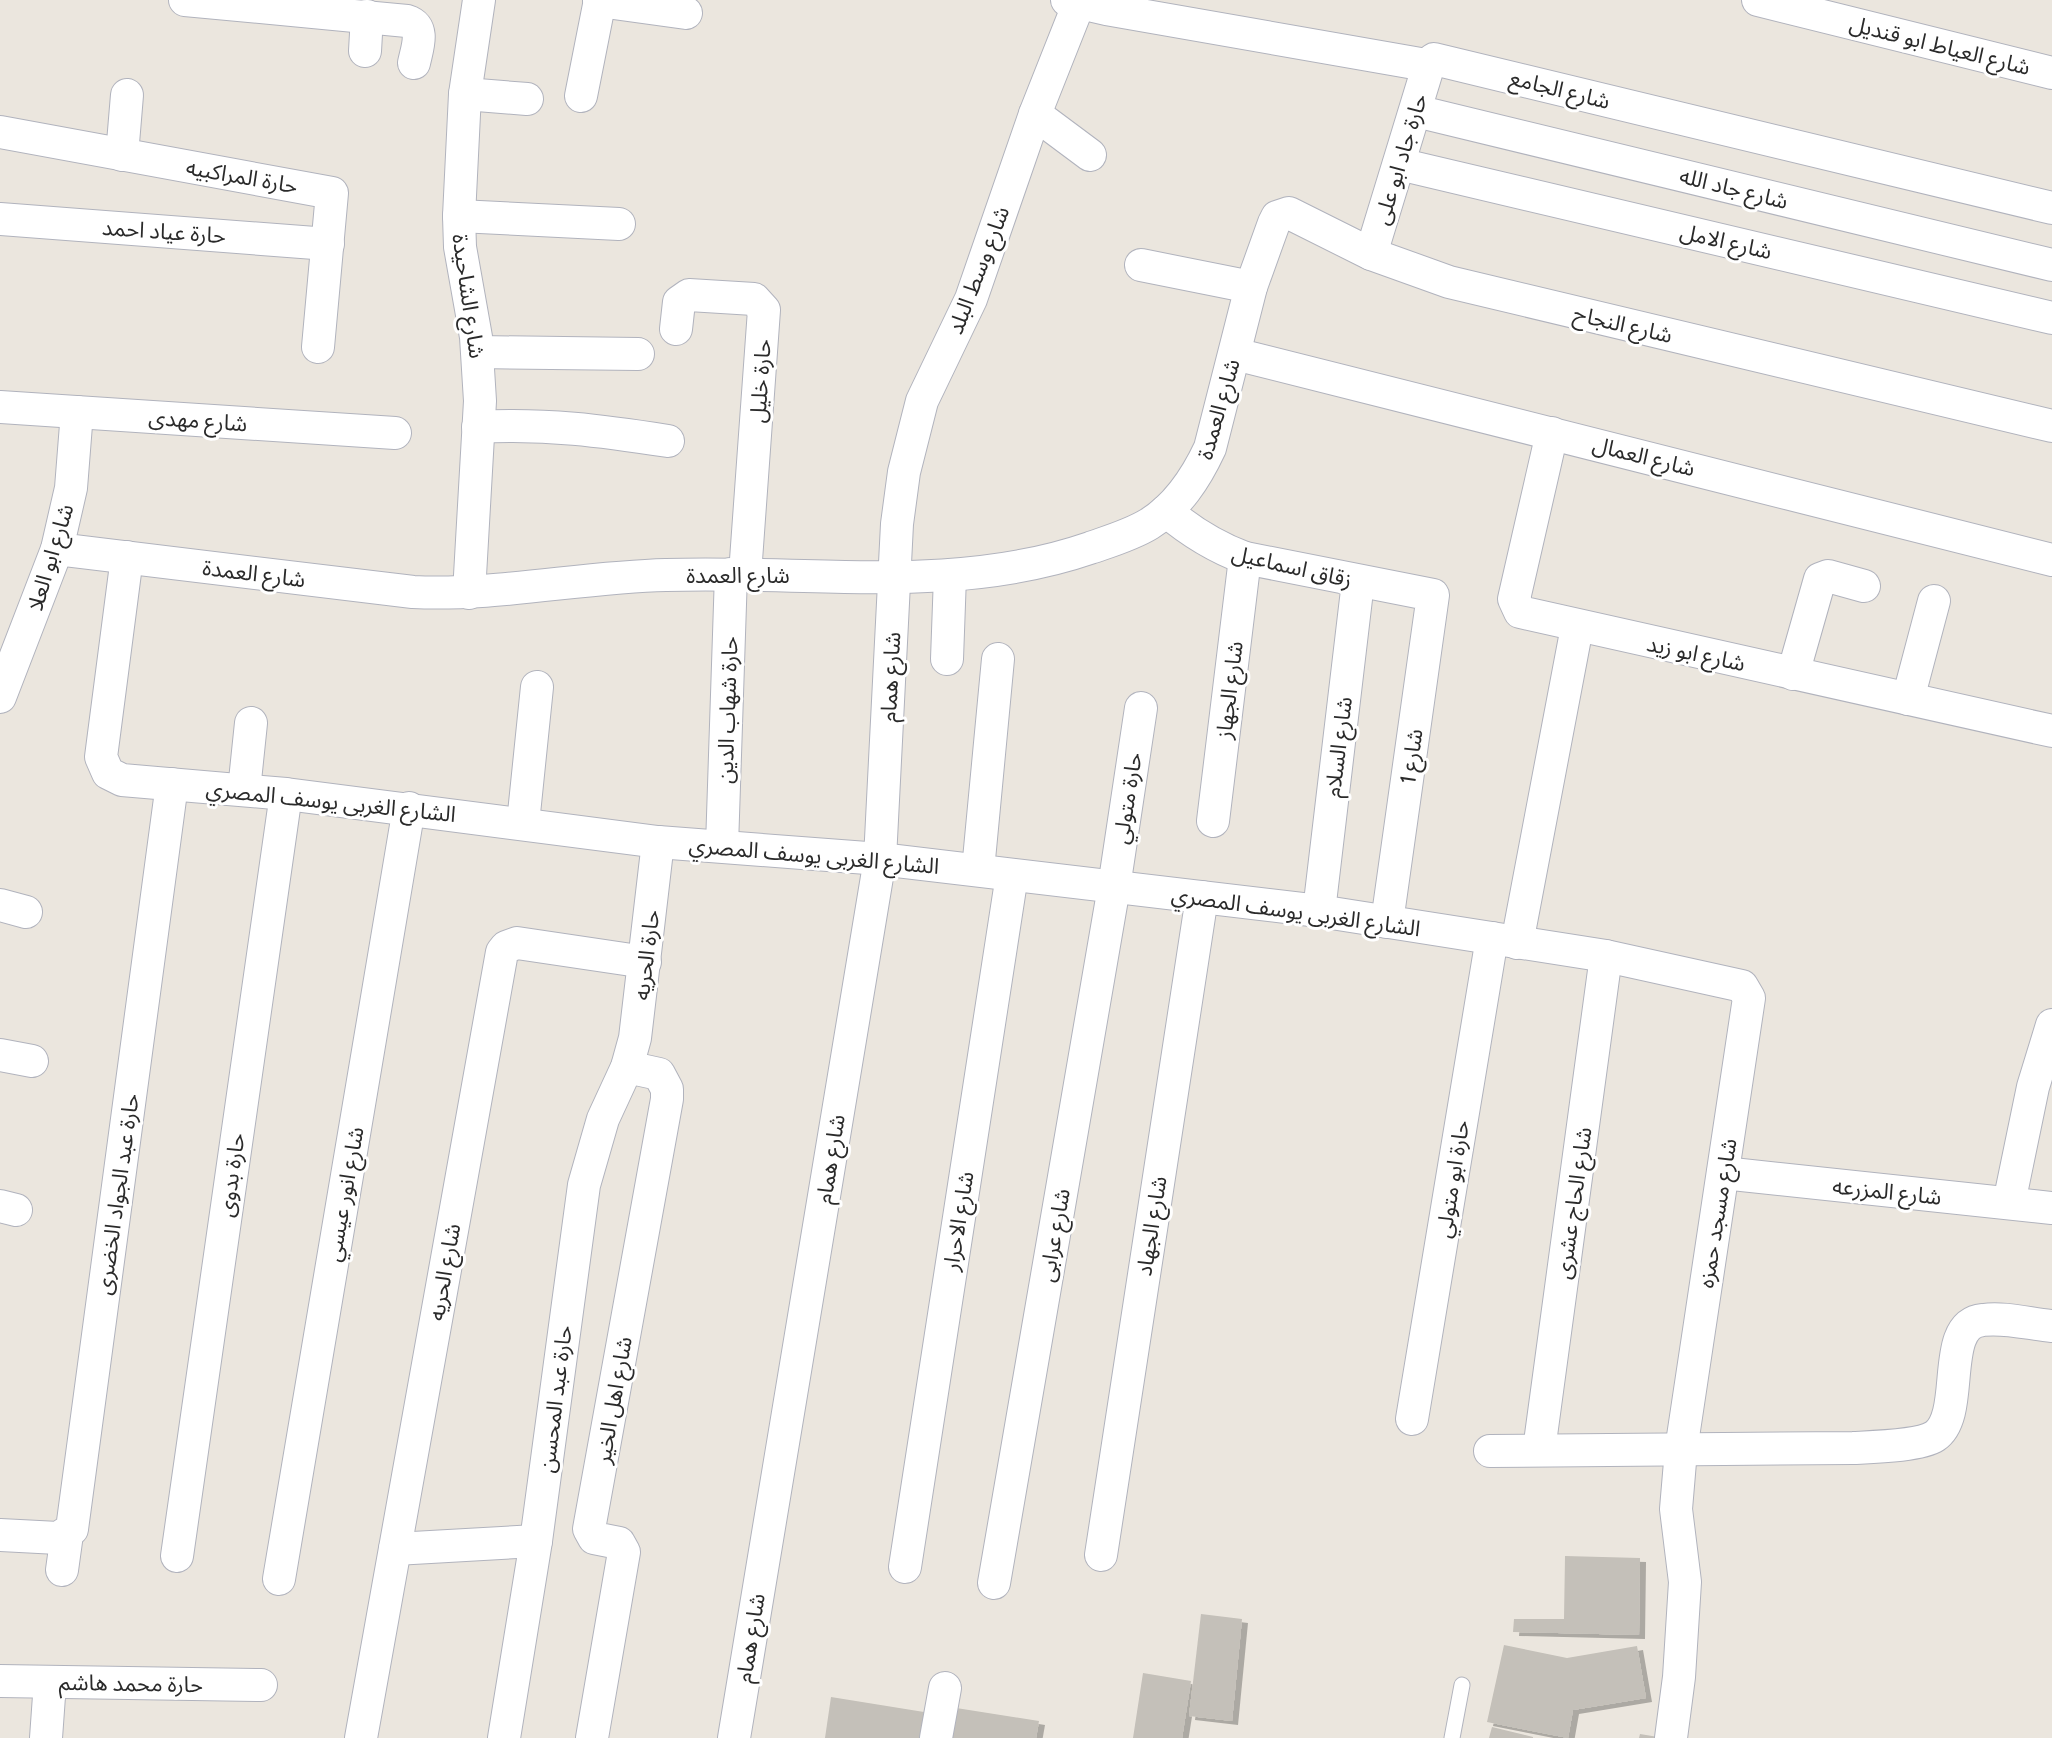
<svg xmlns="http://www.w3.org/2000/svg" width="2052" height="1738" font-family="Cabin,'Noto Sans Arabic',sans-serif">
<defs>
<filter id="shadow"><feDropShadow dx="6" dy="4" stdDeviation="0" flood-color="#0004"/></filter>
</defs>
<rect width="100%" height="100%" fill="#ebe6de"/>
<g fill="#c4c0b9" filter="url(#shadow)">
<polygon points="1565,1556 1640,1558 1639,1635 1513,1632 1514,1619 1564,1619"/>
<polygon points="1201,1614 1242,1619 1232,1721 1189,1716"/>
<polygon points="1504,1645 1567,1658 1637,1646 1646,1698 1573,1710 1568,1738 1487,1722"/>
<polygon points="1143,1673 1191,1681 1182,1738 1133,1738"/>
<polygon points="831,1697 924,1712 920,1738 825,1738"/>
<polygon points="950,1707 1039,1721 1036,1738 945,1738"/>
<polygon points="1492,1727 1533,1737 1533,1738 1489,1738"/>
<polygon points="1640,1734 1658,1737 1658,1738 1639,1738"/>
</g>
<g fill="none" stroke-linecap="round" stroke-linejoin="round">
<defs>
<polyline id="service" points="1452,1738 1462,1685"/>
<g id="minor">
<path d="M 185,0 L 407,21 C 426,27 417,48 414,63"/>
<polyline points="1067,0 1106,9 1426,65 1434,59 2052,208"/>
<polyline points="1758,0 2052,73"/>
<polyline points="599,1 686,13"/>
<polyline points="365,51 367,16"/>
<polyline points="465,94 527,99"/>
<polyline points="581,96 600,0"/>
<polyline points="1416,111 2052,265"/>
<polyline points="1035,114 1090,155"/>
<polyline points="0,132 332,193 318,347"/>
<polyline points="122,155 127,95"/>
<polyline points="1399,164 2052,318"/>
<polyline points="459,216 619,224"/>
<polyline points="0,219 328,244"/>
<polyline points="1371,254 1429,64"/>
<polyline points="1141,265 1251,287"/>
<polyline points="676,329 679,302 689,295 754,299 764,310 745,574"/>
<polyline points="478,352 638,354"/>
<polyline points="1235,354 2052,560"/>
<polyline points="0,407 395,433"/>
<path d="M 478,427 C 545,423 603,431 668,441"/>
<polyline points="1552,433 1514,599 1520,612 2052,731"/>
<path d="M 1166,511 C 1191,532 1215,547 1245,558 L 1433,595 L 1387,922"/>
<path d="M 57,549 L 413,592 C 498,596 581,577 666,575 C 807,570 954,595 1090,548 C 1110,541 1131,535 1149,524 C 1178,506 1196,478 1210,448 L 1251,287 L 1274,223 L 1277,217 L 1289,213 L 1371,254 L 1449,282 L 2052,426"/>
<polyline points="127,557 101,757 108,773 122,780 286,794 658,842 880,859 1319,911 1606,956 1742,986 1749,998 1681,1450 1676,1509 1685,1582 1679,1677 1671,1738"/>
<polyline points="469,593 480,401 476,337 460,247 459,216 465,94 479,0"/>
<polyline points="947,659 950,576"/>
<polyline points="1793,674 1820,579 1828,576 1864,586"/>
<polyline points="0,697 57,549 71,488 77,412"/>
<polyline points="1908,699 1934,601"/>
<polyline points="244,790 251,723"/>
<polyline points="1213,821 1245,558"/>
<polyline points="523,823 537,687"/>
<polyline points="722,846 731,574"/>
<polyline points="978,870 998,659"/>
<polyline points="0,905 26,912"/>
<polyline points="1319,911 1358,582"/>
<polyline points="1517,943 1577,627"/>
<polyline points="0,1055 32,1061"/>
<polyline points="1723,1173 2052,1208"/>
<polyline points="2009,1203 2033,1087 2052,1025"/>
<polyline points="0,1206 16,1210"/>
<polyline points="1412,1419 1492,938"/>
<polyline points="1539,1450 1606,956"/>
<path d="M 1490,1451 L 1853,1448 C 1872,1447 1920,1446 1935,1436 C 1967,1414 1938,1324 1983,1320 C 2005,1317 2030,1324 2052,1326"/>
<polyline points="0,1535 58,1538 72,1529 172,784"/>
<polyline points="395,1549 536,1541"/>
<polyline points="1101,1555 1202,897"/>
<polyline points="177,1556 286,794"/>
<polyline points="905,1567 1012,875"/>
<polyline points="62,1570 67,1534"/>
<polyline points="279,1579 409,808"/>
<polyline points="994,1583 1114,887 1141,708"/>
<polyline points="0,1681 261,1685"/>
<polyline points="46,1738 50,1682"/>
<polyline points="361,1738 502,952 506,947 517,943 645,962"/>
<polyline points="504,1738 536,1541 584,1185 603,1119 627,1067 635,1038 658,842"/>
<polyline points="592,1738 624,1552 619,1543 594,1538 589,1529 667,1099 667,1089 659,1074 627,1067"/>
<polyline points="734,1738 880,859 897,524 904,472 922,401 971,299 1035,114 1079,3"/>
<polyline points="936,1738 945,1688"/>
</g>
</defs>
<use href="#service" stroke="#b1b3bd" stroke-width="17"/>
<use href="#minor" stroke="#b1b3bd" stroke-width="34"/>
<use href="#service" stroke="#fff" stroke-width="15"/>
<use href="#minor" stroke="#fff" stroke-width="32"/>
</g>
<g text-anchor="middle" stroke-width="6" stroke-linejoin="round" paint-order="stroke">
<g font-size="22" fill="#2a2a2a" stroke="#fff">
<text transform="translate(1940 45) rotate(14)" y="8">شارع العياط ابو قنديل</text>
<text transform="translate(1560 89) rotate(14)" y="8">شارع الجامع</text>
<text transform="translate(1400 159) rotate(-73)" y="8">حارة جاد ابو على</text>
<text transform="translate(242 176) rotate(10)" y="8">حارة المراكبيه</text>
<text transform="translate(1734 188) rotate(14)" y="8">شارع جاد الله</text>
<text transform="translate(164 231) rotate(4)" y="8">حارة عياد احمد</text>
<text transform="translate(1726 241) rotate(13)" y="8">شارع الامل</text>
<text transform="translate(978 270) rotate(-69)" y="8">شارع وسط البلد</text>
<text transform="translate(469 296) rotate(82)" y="8">شارع الشاحيدة</text>
<text transform="translate(1623 324) rotate(13)" y="8">شارع النجاح</text>
<text transform="translate(760 381) rotate(-86)" y="8">حارة خليل</text>
<text transform="translate(1218 409) rotate(-74)" y="8">شارع العمدة</text>
<text transform="translate(198 420) rotate(4)" y="8">شارع مهدى</text>
<text transform="translate(1644 456) rotate(14)" y="8">شارع العمال</text>
<text transform="translate(50 557) rotate(-73)" y="8">شارع ابو العلا</text>
<text transform="translate(1292 566) rotate(13)" y="8">زقاق اسماعيل</text>
<text transform="translate(254 573) rotate(7)" y="8">شارع العمدة</text>
<text x="738" y="583">شارع العمدة</text>
<text transform="translate(1696 653) rotate(12)" y="8">شارع ابو زيد</text>
<text transform="translate(890 677) rotate(-87)" y="8">شارع همام</text>
<text transform="translate(1229 690) rotate(-83)" y="8">شارع الجهاز</text>
<text transform="translate(727 710) rotate(-88)" y="8">حارة شهاب الدين</text>
<text transform="translate(1338 747) rotate(-83)" y="8">شارع السلام</text>
<text transform="translate(1411 756) rotate(-82)" y="8">شارع 1</text>
<text transform="translate(1127 798) rotate(-81)" y="8">حارة متولي</text>
<text transform="translate(331 801) rotate(6)" y="8">الشارع الغربى يوسف المصري</text>
<text transform="translate(814 855) rotate(5)" y="8">الشارع الغربى يوسف المصري</text>
<text transform="translate(1296 911) rotate(8)" y="8">الشارع الغربى يوسف المصري</text>
<text transform="translate(646 955) rotate(-83)" y="8">حارة الحريه</text>
<text transform="translate(830 1159) rotate(-81)" y="8">شارع همام</text>
<text transform="translate(231 1175) rotate(-82)" y="8">حارة بدوى</text>
<text transform="translate(1452 1179) rotate(-81)" y="8">حارة ابو متولي</text>
<text transform="translate(1887 1191) rotate(6)" y="8">شارع المزرعه</text>
<text transform="translate(117 1194) rotate(-82)" y="8">حارة عبد الجواد الخضرى</text>
<text transform="translate(344 1194) rotate(-80)" y="8">شارع انور عيسي</text>
<text transform="translate(1573 1203) rotate(-82)" y="8">شارع الحاج عشرى</text>
<text transform="translate(1717 1213) rotate(-81)" y="8">شارع مسجد حمزه</text>
<text transform="translate(958 1221) rotate(-81)" y="8">شارع الاحرار</text>
<text transform="translate(1151 1226) rotate(-81)" y="8">شارع الجهاد</text>
<text transform="translate(1054 1235) rotate(-80)" y="8">شارع عرابى</text>
<text transform="translate(444 1272) rotate(-80)" y="8">شارع الحريه</text>
<text transform="translate(555 1399) rotate(-83)" y="8">حارة عبد المحسن</text>
<text transform="translate(613 1400) rotate(-80)" y="8">شارع اهل الخير</text>
<text transform="translate(750 1638) rotate(-81)" y="8">شارع همام</text>
<text transform="translate(131 1683) rotate(1)" y="8">حارة محمد هاشم</text>
</g>
</g>
</svg>
